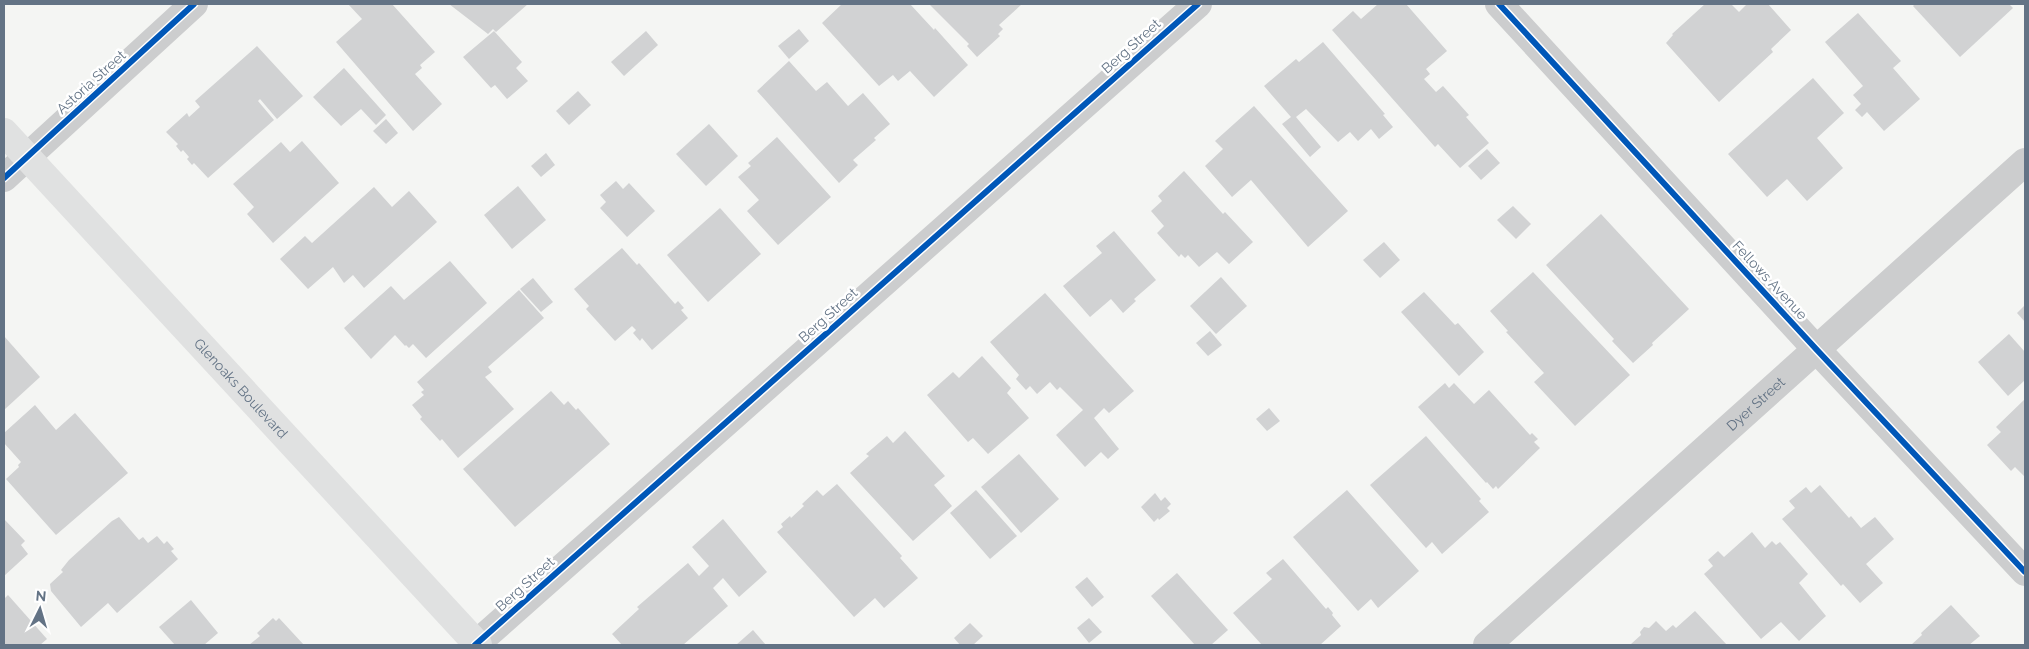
<svg xmlns="http://www.w3.org/2000/svg" width="2029" height="649" font-family="Raleway,sans-serif">
<rect width="100%" height="100%" fill="#f4f5f3"/>
<g fill="#d1d2d3">
<polygon points="348,4 392,4 435,52 420,65 422,68 415,74 442,104 413,131 336,42 362,19"/>
<polygon points="449,4 528,4 496,32 493,29 488,34"/>
<polygon points="842,4 910,4 934,30 935,28 968,65 934,97 910,71 898,81 893,75 879,86 822,23"/>
<polygon points="929,4 1022,4 999,25 1003,29 998,34 1000,36 977,57 967,46 969,44"/>
<polygon points="1378,4 1406,4 1447,51 1426,69 1430,74 1424,79 1436,92 1443,86 1469,115 1466,117 1489,143 1460,168 1438,144 1435,147 1332,30 1353,11 1361,19"/>
<polygon points="1705,4 1731,4 1739,12 1747,4 1768,4 1791,30 1771,49 1773,52 1719,102 1666,43 1673,35 1672,34"/>
<polygon points="1915,4 2009,4 2013,8 1960,57 1913,6"/>
<polygon points="1858,13 1901,61 1893,68 1920,99 1884,131 1867,112 1862,117 1855,110 1861,104 1853,95 1863,86 1825,42"/>
<polygon points="799,29 809,41 789,59 778,46"/>
<polygon points="494,31 522,62 516,68 528,81 507,99 495,85 491,88 463,57"/>
<polygon points="646,31 658,45 624,76 611,62"/>
<polygon points="1323,42 1385,114 1383,115 1393,127 1379,139 1371,129 1358,141 1350,132 1338,142 1306,109 1296,117 1321,147 1310,157 1282,124 1291,117 1264,86 1296,59 1299,62"/>
<polygon points="257,46 303,96 277,119 260,99 258,101 274,120 208,178 194,163 192,165 187,159 189,157 183,150 181,152 176,146 178,144 166,132 187,113 189,117 200,107 195,101"/>
<polygon points="789,61 816,91 827,82 848,106 863,93 890,124 874,138 876,140 853,160 858,165 839,183 757,91"/>
<polygon points="344,68 386,115 376,125 361,109 341,126 313,97"/>
<polygon points="1813,78 1844,113 1817,138 1843,168 1807,201 1787,179 1767,197 1728,154"/>
<polygon points="578,91 591,105 569,125 556,111"/>
<polygon points="1254,106 1348,211 1308,247 1251,180 1232,197 1205,166 1223,149 1215,141"/>
<polygon points="386,119 398,133 386,144 373,131"/>
<polygon points="709,124 738,156 706,186 676,154"/>
<polygon points="777,137 831,197 778,245 747,211 759,200 738,177 751,166 748,163"/>
<polygon points="302,141 339,183 273,243 247,214 254,207 233,184 281,142 290,152"/>
<polygon points="1487,149 1500,163 1481,180 1468,166"/>
<polygon points="546,153 555,165 541,177 531,166"/>
<polygon points="1184,171 1223,214 1225,212 1253,242 1229,264 1217,252 1199,267 1188,255 1185,258 1181,254 1179,257 1157,233 1164,226 1151,211 1162,201 1158,196"/>
<polygon points="616,181 623,189 629,183 655,211 627,237 600,208 606,202 600,195"/>
<polygon points="518,186 546,220 512,249 484,215"/>
<polygon points="374,187 392,207 409,191 437,222 364,288 353,275 344,283 333,267 308,289 280,259 305,236 312,243"/>
<polygon points="1513,206 1531,224 1516,239 1497,220"/>
<polygon points="720,208 761,254 708,302 667,255"/>
<polygon points="1601,214 1689,309 1652,343 1653,345 1633,363 1612,341 1614,339 1546,265"/>
<polygon points="1114,231 1156,280 1134,299 1136,301 1123,313 1111,299 1090,317 1063,286 1102,253 1096,246"/>
<polygon points="1384,242 1400,260 1380,278 1363,260"/>
<polygon points="622,248 637,265 639,263 675,304 678,301 684,308 681,310 688,318 652,350 642,338 640,341 633,333 636,330 632,326 615,341 586,309 589,306 574,289"/>
<polygon points="450,261 487,303 426,358 413,344 409,348 406,345 405,346 395,335 371,359 344,328 391,286 404,300"/>
<polygon points="1533,272 1630,375 1575,426 1534,382 1544,373 1506,332 1508,331 1490,311"/>
<polygon points="1221,277 1247,306 1216,334 1190,306"/>
<polygon points="533,278 553,302 541,312 520,289"/>
<polygon points="519,290 544,318 488,367 492,372 485,377 514,409 458,458 442,439 440,441 420,419 422,417 412,405 424,395 421,392 424,390 417,382"/>
<polygon points="1424,292 1455,325 1458,323 1484,352 1459,376 1401,312"/>
<polygon points="1045,293 1134,391 1109,413 1104,408 1094,418 1119,449 1108,459 1101,452 1085,467 1056,435 1083,410 1060,387 1057,390 1050,382 1037,394 1030,386 1026,390 1016,379 1019,375 990,342"/>
<polygon points="2025,305 2025,322 2017,313"/>
<polygon points="1210,331 1222,345 1208,356 1196,343"/>
<polygon points="2009,334 2025,352 2025,380 2008,396 1978,362"/>
<polygon points="4,336 40,377 4,410"/>
<polygon points="982,356 1011,388 1007,393 1029,418 988,454 973,438 968,442 927,395 953,372 959,378"/>
<polygon points="1445,383 1449,388 1454,383 1474,404 1489,390 1530,435 1532,433 1538,439 1534,442 1540,448 1498,489 1496,486 1493,489 1487,482 1486,483 1418,407"/>
<polygon points="551,391 564,405 568,401 576,410 578,408 610,444 515,527 463,469"/>
<polygon points="2025,399 2025,477 2015,467 2011,471 1987,445 2001,432 1996,427"/>
<polygon points="35,405 56,430 75,413 128,473 56,535 6,479 19,467 18,465 21,462 4,443 4,433"/>
<polygon points="1269,408 1280,421 1267,431 1256,419"/>
<polygon points="905,431 945,476 934,485 952,506 913,541 850,473 869,456 866,454 887,436 893,443"/>
<polygon points="1426,436 1481,499 1479,501 1489,512 1442,554 1432,542 1426,548 1370,485"/>
<polygon points="1019,454 1059,499 1021,533 981,487"/>
<polygon points="837,484 902,556 900,558 918,578 884,608 875,598 854,617 777,532 783,527 781,524 790,516 791,518 804,506 802,504 817,490 823,496"/>
<polygon points="1820,485 1849,518 1851,516 1861,528 1875,517 1894,539 1866,564 1883,583 1860,603 1843,584 1841,586 1782,519 1795,508 1789,501 1806,487 1811,493"/>
<polygon points="976,490 1017,536 990,559 950,513"/>
<polygon points="1347,490 1419,571 1378,608 1371,599 1358,611 1293,537"/>
<polygon points="1155,493 1161,501 1165,497 1171,504 1167,508 1170,511 1159,520 1158,518 1154,522 1141,507"/>
<polygon points="119,517 139,540 143,537 148,543 157,536 164,544 167,541 174,549 171,551 178,559 117,613 108,603 81,627 51,591 50,584 63,572 61,570 69,560 112,521"/>
<polygon points="4,519 25,541 21,545 28,554 4,576"/>
<polygon points="723,519 767,572 739,597 723,578 713,588 728,606 683,645 622,645 612,634 639,609 637,607 688,563 699,576 709,566 692,547"/>
<polygon points="1752,532 1765,548 1772,541 1776,545 1780,542 1808,574 1799,583 1826,616 1799,641 1781,622 1761,639 1704,574 1713,566 1708,560 1718,551 1724,557"/>
<polygon points="1283,559 1326,609 1328,607 1333,613 1332,615 1341,626 1320,645 1262,645 1233,613 1272,579 1266,573"/>
<polygon points="1177,573 1228,630 1211,645 1195,645 1151,596"/>
<polygon points="1087,577 1104,597 1092,607 1075,587"/>
<polygon points="8,595 47,639 40,645 4,645 4,599"/>
<polygon points="191,600 218,633 204,645 175,645 159,627"/>
<polygon points="1951,605 1980,636 1969,645 1911,645 1922,635 1921,633"/>
<polygon points="1695,611 1727,645 1631,644 1641,635 1640,632 1644,627 1649,628 1656,621 1666,631 1673,625 1676,628"/>
<polygon points="273,618 276,621 279,618 304,645 249,645 260,636 257,633"/>
<polygon points="1089,618 1102,632 1089,643 1077,628"/>
<polygon points="970,623 983,636 973,645 960,645 954,638"/>
<polygon points="753,630 766,645 736,645"/>
</g>
<g fill="none" stroke-linecap="round" stroke-linejoin="round">
<g stroke="#cccdce" stroke-width="28">
<polyline points="1499,4 1817,350 2025,572"/>
<polyline points="4,178 194,4"/>
<polyline points="475,645 1198,4"/>
<path id="s1" d="M 1487,645 L 2025,162"/>
</g>
<path stroke="#e0e1e1" stroke-width="28" id="s2" d="M 4,132 L 478,645"/>
<defs>
<g id="cycleway">
<polyline points="1499,4 1817,350 2025,572"/>
<polyline points="4,178 194,4"/>
<polyline points="475,645 1198,4"/>
</g>
</defs>
<use href="#cycleway" stroke="#fff" stroke-width="9"/>
<use href="#cycleway" stroke="#0057b8" stroke-width="6"/>
</g>
<g text-anchor="middle" stroke-width="5" stroke-linejoin="round" paint-order="stroke">
<g font-size="14" fill="#637385" stroke="#fff">
<text transform="translate(1131 46) rotate(-42)" y="5">Berg Street</text>
<text transform="translate(91 82) rotate(-42)" y="5">Astoria Street</text>
<text transform="translate(1770 280) rotate(47)" y="5">Fellows Avenue</text>
<text transform="translate(828 315) rotate(-42)" y="5">Berg Street</text>
<text dy="5" stroke="none"><textPath href="#s2" startOffset="349">Glenoaks Boulevard</textPath></text>
<text dy="5" stroke="none"><textPath href="#s1" startOffset="361">Dyer Street</textPath></text>
<text transform="translate(525 584) rotate(-42)" y="5">Berg Street</text>
</g>
</g>
<rect width="2029" height="649" fill="none" stroke="#637385" stroke-width="10"/>
<g transform="translate(40 609) rotate(5)" stroke="#ffffff" stroke-width="4" paint-order="stroke">
<path d="M0-4L9 19L0 12L-9 19Z" fill="#637385"/>
<text y="-8" font-size="14" font-weight="bold" text-anchor="middle" fill="#637385">N</text>
</g>
</svg>
